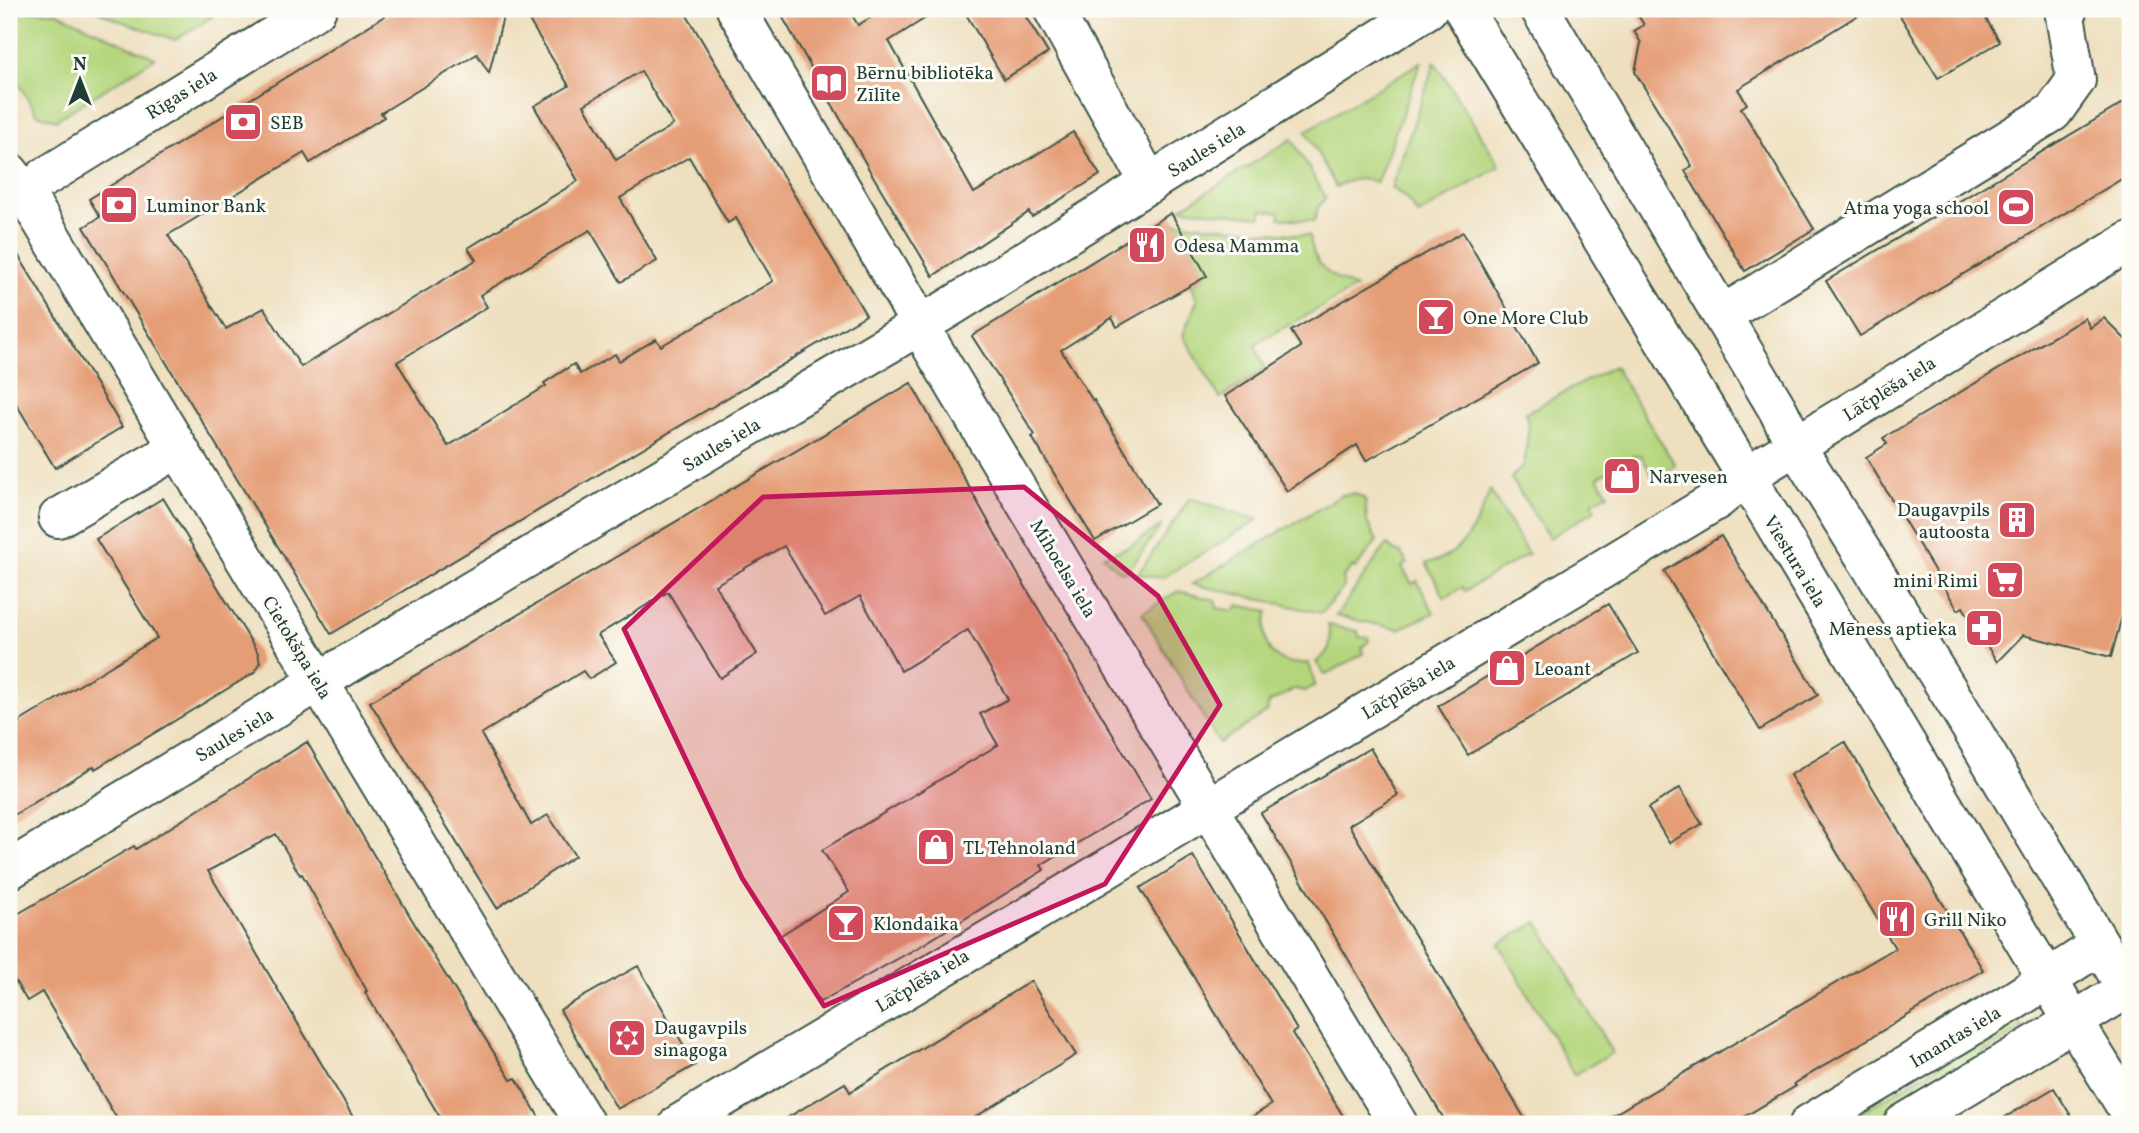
<svg xmlns="http://www.w3.org/2000/svg" width="2139" height="1133" font-family="Vollkorn,serif">
<rect width="100%" height="100%" fill="#fdfcf7"/>
<filter id="ink" filterUnits="userSpaceOnUse"><feTurbulence type="fractalNoise" baseFrequency=".0143" numOctaves="2"/><feDisplacementMap in="SourceGraphic" scale="14" xChannelSelector="R" yChannelSelector="G"/><feConvolveMatrix kernelMatrix="1 2 1 2 8 2 1 2 1" color-interpolation-filters="sRGB"/></filter>
<filter id="wash" filterUnits="userSpaceOnUse"><feTurbulence type="fractalNoise" baseFrequency=".00686" numOctaves="4" result="noise"/><feDisplacementMap in="SourceGraphic" scale="28" xChannelSelector="R" yChannelSelector="G"/><feGaussianBlur stdDeviation="1.57" result="paint"/><feColorMatrix in="noise" values="0 0 0 0 0 0 0 0 0 0 0 0 0 0 0 0 0 1.4 0 .05"/><feComposite in="paint" operator="in"/></filter>
<g filter="url(#wash)">
<rect width="100%" height="100%" fill="#eedfbe"/>
<g fill="#b4d57c" stroke="#6a8958" stroke-width="2">
<path d="M 9,9 C 25,9 40,12 56,12 L 155,58 L 56,120 L 37,114 L 9,68 Z"/>
<polygon points="95,9 207,9 212,17 175,40 112,18"/>
<path d="M 1421,62 L 1377,182 C 1361,177 1350,179 1336,187 L 1306,131 Z"/>
<path d="M 1435,62 L 1500,166 L 1418,215 C 1411,203 1403,194 1391,188 Z"/>
<polygon points="1292,139 1326,198 1318,207 1314,221 1280,218 1280,212 1261,210 1261,217 1181,208"/>
<path d="M 1176,222 L 1310,236 C 1312,265 1331,278 1356,288 L 1255,344 L 1265,369 L 1220,398 L 1183,335 L 1197,301 L 1192,285 L 1206,276 Z"/>
<polygon points="1614,366 1675,465 1654,479 1641,455 1634,456 1598,477 1608,494 1592,502 1595,510 1549,538 1511,478 1524,465 1529,425 1525,413"/>
<path d="M 1490,490 L 1528,554 L 1465,591 L 1462,587 L 1445,598 L 1426,563 C 1462,559 1479,521 1490,490 Z"/>
<polygon points="1354,493 1365,499 1367,522 1377,541 1356,568 1352,567 1342,578 1344,587 1321,613 1192,584 1342,495"/>
<polygon points="1190,498 1258,520 1162,578 1138,574"/>
<polygon points="1162,525 1127,572 1119,571 1103,556 1128,547"/>
<polygon points="1387,544 1393,550 1401,553 1407,563 1402,567 1412,584 1417,581 1434,613 1399,629 1336,616"/>
<path d="M 1178,591 L 1215,600 L 1217,608 L 1234,611 L 1238,605 L 1268,611 C 1258,645 1272,667 1309,663 L 1315,685 L 1305,691 L 1295,689 L 1269,703 L 1267,712 L 1219,743 L 1142,613 Z"/>
<path d="M 1328,625 L 1358,631 L 1359,637 L 1368,638 L 1369,641 L 1362,647 L 1363,654 L 1325,675 L 1316,662 C 1331,652 1333,641 1328,625 Z"/>
<polygon points="1538,922 1612,1053 1574,1075 1499,944"/>
<polygon points="2017,1018 2023,1029 1867,1124 1843,1124"/>
</g>
<g id="blocks">
<g fill="#e59d76" fill-rule="evenodd">
<path d="M 396,9 L 505,9 L 489,73 L 477,54 L 381,113 L 384,117 L 310,163 L 304,153 L 168,235 L 226,329 L 264,308 L 301,367 L 476,260 L 468,248 L 578,181 L 534,106 L 569,86 L 522,9 L 683,9 L 866,315 L 331,634 L 84,227 L 100,217 L 89,199 ZM 641,71 L 673,125 L 616,160 L 584,105 ZM 689,157 L 728,223 L 736,218 L 773,281 L 661,346 L 656,339 L 619,361 L 615,354 L 580,374 L 574,364 L 544,383 L 546,386 L 448,446 L 397,362 L 487,307 L 480,295 L 590,230 L 621,282 L 657,261 L 620,198 Z"/>
<polygon points="778,9 848,9 858,25 885,9 940,9 889,41 974,193 1073,132 1100,175 1032,217 1029,212 933,276 870,171"/>
<polygon points="963,9 1021,9 1048,53 1004,79"/>
<polygon points="1634,9 1868,9 1738,89 1747,104 1741,108 1814,229 1745,271 1685,171 1692,166 1635,72 1641,43 1634,31 1644,25"/>
<polygon points="1896,9 1980,9 2000,42 1938,78"/>
<polygon points="2130,99 2130,174 1860,336 1826,281"/>
<polygon points="1171,213 1207,276 1117,327 1112,318 1061,350 1093,401 1094,400 1157,504 1095,541 1032,437 1035,435 972,336"/>
<polygon points="1463,232 1538,363 1366,461 1357,445 1287,491 1225,396 1301,347 1291,331"/>
<polygon points="9,240 122,427 55,468 9,392"/>
<polygon points="2085,318 2090,328 2104,318 2130,344 2130,586 2111,657 2023,635 1997,662 1963,607 1958,610 1866,457 1887,444 1883,438"/>
<polygon points="911,383 1016,571 1151,799 1041,865 1044,870 919,947 820,1002 778,937 849,892 822,850 998,745 980,714 1008,699 968,630 901,671 860,596 825,616 784,546 715,585 757,654 720,678 668,592 598,635 616,662 589,679 583,671 481,734 531,825 548,815 575,856 497,908 370,702"/>
<polygon points="163,498 258,653 260,663 255,672 95,769 94,766 9,818 9,728 157,638 96,539"/>
<polygon points="1721,536 1818,695 1760,730 1664,571"/>
<polygon points="1608,604 1638,653 1468,755 1438,706"/>
<polygon points="307,742 433,955 511,1080 516,1078 543,1124 444,1124 365,992 367,991 302,874 300,875 276,834 208,871 357,1124 120,1124 42,992 27,1001 9,971 9,919 134,846 136,849"/>
<polygon points="1845,742 1983,970 1794,1084 1796,1086 1732,1124 1598,1124 1895,948 1790,775"/>
<polygon points="1370,748 1398,795 1349,825 1528,1124 1447,1124 1261,813"/>
<polygon points="1680,788 1702,824 1669,843 1648,808"/>
<polygon points="1193,856 1297,1030 1292,1033 1348,1124 1240,1124 1271,1105 1140,888"/>
<polygon points="638,966 695,1065 617,1109 560,1010"/>
<polygon points="1031,981 1076,1055 964,1124 777,1124 845,1083 850,1092"/>
<polygon points="2054,1088 2076,1124 1994,1124"/>
</g>
</g>
</g>
<g filter="url(#ink)">
<use href="#blocks" fill-opacity="0" stroke="#3e5549" stroke-width="2"/>
<g fill="none" stroke-linecap="round" stroke-linejoin="round">
<defs>
<g id="street">
<polyline points="736,9 905,297 933,349 1398,1124"/>
<polyline points="1053,9 1150,184"/>
<polyline points="9,172 23,190 585,1124"/>
<polyline points="45,177 317,9"/>
<polyline points="1722,315 2053,112 2076,80 2065,16 2068,9"/>
<polyline points="58,518 177,449"/>
<polyline points="9,870 348,664 949,308 1428,9"/>
<polyline points="679,1124 1014,925 1717,500 1746,476 2130,241"/>
</g>
<g id="secondary">
<polyline points="1463,9 1746,476 2029,949 2130,1113"/>
<polyline points="1540,9 1778,410 1796,446 1959,708 2130,995"/>
<polyline points="1809,1124 2015,1000 2100,945"/>
<polyline points="1903,1124 2127,989"/>
</g>
</defs>
<use href="#street" stroke="#3e5549" stroke-width="42"/>
<use href="#secondary" stroke="#3e5549" stroke-width="42"/>
<use href="#street" stroke="#fff" stroke-width="38"/>
<use href="#secondary" stroke="#fff" stroke-width="38"/>
</g>
</g>
<path fill="#c2185b" fill-opacity="0.2" stroke="#c2185b" stroke-width="5" stroke-linejoin="round" d="M 1024,487 L 1158,596 L 1220,705 L 1105,884 L 824,1006 L 742,878 L 624,629 L 763,497 Z"/>
<defs>
<symbol id="library-square" viewBox="-11 -11 22 22"><rect x="-9" y="-9" width="18" height="18" rx="4" fill="#d1495b" stroke="#fdfcf7"/><path d="M-6-4Q-3-5.5-.7-3.5V5Q-3 3-6 4ZM6-4Q3-5.5 .7-3.5V5Q3 3 6 4Z" fill="#fff"/></symbol>
<symbol id="bank-square" viewBox="-11 -11 22 22"><rect x="-9" y="-9" width="18" height="18" rx="4" fill="#d1495b" stroke="#fdfcf7"/><path d="M-6-4H6V4H-6ZM0-2.3a2.3 2.3 0 1 0 0 4.6a2.3 2.3 0 1 0 0-4.6Z" fill="#fff"/></symbol>
<symbol id="stadium-square" viewBox="-11 -11 22 22"><rect x="-9" y="-9" width="18" height="18" rx="4" fill="#d1495b" stroke="#fdfcf7"/><path d="M0-5a6.5 5 0 1 0 0 10a6.5 5 0 1 0 0-10ZM-3.5-1.8h7v3.6h-7Z" fill="#fff"/></symbol>
<symbol id="restaurant-square" viewBox="-11 -11 22 22"><rect x="-9" y="-9" width="18" height="18" rx="4" fill="#d1495b" stroke="#fdfcf7"/><path d="M-5-6h1v4h1v-4h1v4h1v-4h1v5L-1.5 .5V6h-2V.5L-5-1ZM5-6V6H3V1.5H1.5Q1.5-4 5-6Z" fill="#fff"/></symbol>
<symbol id="bar-square" viewBox="-11 -11 22 22"><rect x="-9" y="-9" width="18" height="18" rx="4" fill="#d1495b" stroke="#fdfcf7"/><path d="M-6-5H6L.8 .8V4.5H3.5V6h-7V4.5H-.8V.8Z" fill="#fff"/></symbol>
<symbol id="shop-square" viewBox="-11 -11 22 22"><rect x="-9" y="-9" width="18" height="18" rx="4" fill="#d1495b" stroke="#fdfcf7"/><path d="M-5-2.5h2.3a2.7 3.5 0 0 1 5.4 0H5L5.5 6h-11ZM-1.5-2.5h3a1.5 2.3 0 0 0-3 0Z" fill="#fff"/></symbol>
<symbol id="building-square" viewBox="-11 -11 22 22"><rect x="-9" y="-9" width="18" height="18" rx="4" fill="#d1495b" stroke="#fdfcf7"/><path d="M-4-6H4V6H1V3H-1V6H-4ZM-2.5-4.3h1.7v1.8h-1.7ZM.8-4.3h1.7v1.8H.8ZM-2.5-1h1.7V.8h-1.7ZM.8-1h1.7V.8H.8Z" fill="#fff"/></symbol>
<symbol id="supermarket-square" viewBox="-11 -11 22 22"><rect x="-9" y="-9" width="18" height="18" rx="4" fill="#d1495b" stroke="#fdfcf7"/><path d="M-6-5.5h2.5l.6 2H6L4.5 2H-2.5L-4.4-4H-6ZM-1.5 3.2a1.3 1.3 0 1 0 .1 0ZM3 3.2a1.3 1.3 0 1 0 .1 0Z" fill="#fff"/></symbol>
<symbol id="pharmacy-square" viewBox="-11 -11 22 22"><rect x="-9" y="-9" width="18" height="18" rx="4" fill="#d1495b" stroke="#fdfcf7"/><path d="M-2-6h4v4h4v4h-4v4h-4v-4h-4v-4h4Z" fill="#fff"/></symbol>
<symbol id="synagogue-square" viewBox="-11 -11 22 22"><rect x="-9" y="-9" width="18" height="18" rx="4" fill="#d1495b" stroke="#fdfcf7"/><path d="M0-6.5L5.6 3.2H-5.6ZM0 6.5L5.6-3.2H-5.6Z" fill="#fff"/></symbol>
</defs>
<g fill-rule="evenodd">
<use href="#library-square" x="807" y="61" width="44" height="44"/>
<use href="#bank-square" x="221" y="100" width="44" height="44"/>
<use href="#bank-square" x="97" y="183" width="44" height="44"/>
<use href="#stadium-square" x="1994" y="185" width="44" height="44"/>
<use href="#restaurant-square" x="1125" y="223" width="44" height="44"/>
<use href="#bar-square" x="1414" y="295" width="44" height="44"/>
<use href="#shop-square" x="1600" y="454" width="44" height="44"/>
<use href="#building-square" x="1995" y="498" width="44" height="44"/>
<use href="#supermarket-square" x="1983" y="558" width="44" height="44"/>
<use href="#pharmacy-square" x="1962" y="606" width="44" height="44"/>
<use href="#shop-square" x="1485" y="646" width="44" height="44"/>
<use href="#shop-square" x="914" y="825" width="44" height="44"/>
<use href="#restaurant-square" x="1875" y="897" width="44" height="44"/>
<use href="#bar-square" x="824" y="901" width="44" height="44"/>
<use href="#synagogue-square" x="605" y="1016" width="44" height="44"/>
</g>
<g text-anchor="middle" stroke-width="6" stroke-linejoin="round" paint-order="stroke">
<g font-size="19" fill="#1f3d34" stroke="#fdfcf7" text-anchor="start">
<text x="856" y="79">Bērnu bibliotēka<tspan x="856" dy="22">Zīlīte</tspan></text>
<text x="270" y="129">SEB</text>
<text x="146" y="212">Luminor Bank</text>
<text x="1989" y="214" text-anchor="end">Atma yoga school</text>
<text x="1174" y="252">Odesa Mamma</text>
<text x="1463" y="324">One More Club</text>
<text x="1649" y="483">Narvesen</text>
<text x="1990" y="516" text-anchor="end">Daugavpils<tspan x="1990" dy="22">autoosta</tspan></text>
<text x="1978" y="587" text-anchor="end">mini Rimi</text>
<text x="1957" y="635" text-anchor="end">Mēness aptieka</text>
<text x="1534" y="675">Leoant</text>
<text x="963" y="854">TL Tehnoland</text>
<text x="1924" y="926">Grill Niko</text>
<text x="873" y="930">Klondaika</text>
<text x="654" y="1034">Daugavpils<tspan x="654" dy="22">sinagoga</tspan></text>
</g>
<g font-size="19" fill="#1f3d34" stroke="#fdfcf7">
<text transform="translate(181 93) rotate(-32)" y="7">Rīgas iela</text>
<text transform="translate(1206 149) rotate(-32)" y="7">Saules iela</text>
<text transform="translate(1889 388) rotate(-32)" y="7">Lāčplēša iela</text>
<text transform="translate(721 444) rotate(-31)" y="7">Saules iela</text>
<text transform="translate(1796 561) rotate(59)" y="7">Viestura iela</text>
<text transform="translate(1064 568) rotate(59)" y="7">Mihoelsa iela</text>
<text transform="translate(298 647) rotate(59)" y="7">Cietokšņa iela</text>
<text transform="translate(1408 687) rotate(-31)" y="7">Lāčplēša iela</text>
<text transform="translate(234 734) rotate(-31)" y="7">Saules iela</text>
<text transform="translate(922 980) rotate(-31)" y="7">Lāčplēša iela</text>
<text transform="translate(1955 1036) rotate(-31)" y="7">Imantas iela</text>
</g>
</g>
<rect width="2139" height="1133" fill="none" stroke="#fdfcf7" stroke-width="35"/>
<g transform="translate(80 80)" stroke="#fdfcf7" stroke-width="5" paint-order="stroke">
<path d="M0-5L12 26L0 18L-12 26Z" fill="#1f3d34"/>
<text y="-10" font-size="19" font-weight="bold" text-anchor="middle" fill="#1f3d34">N</text>
</g>
</svg>
